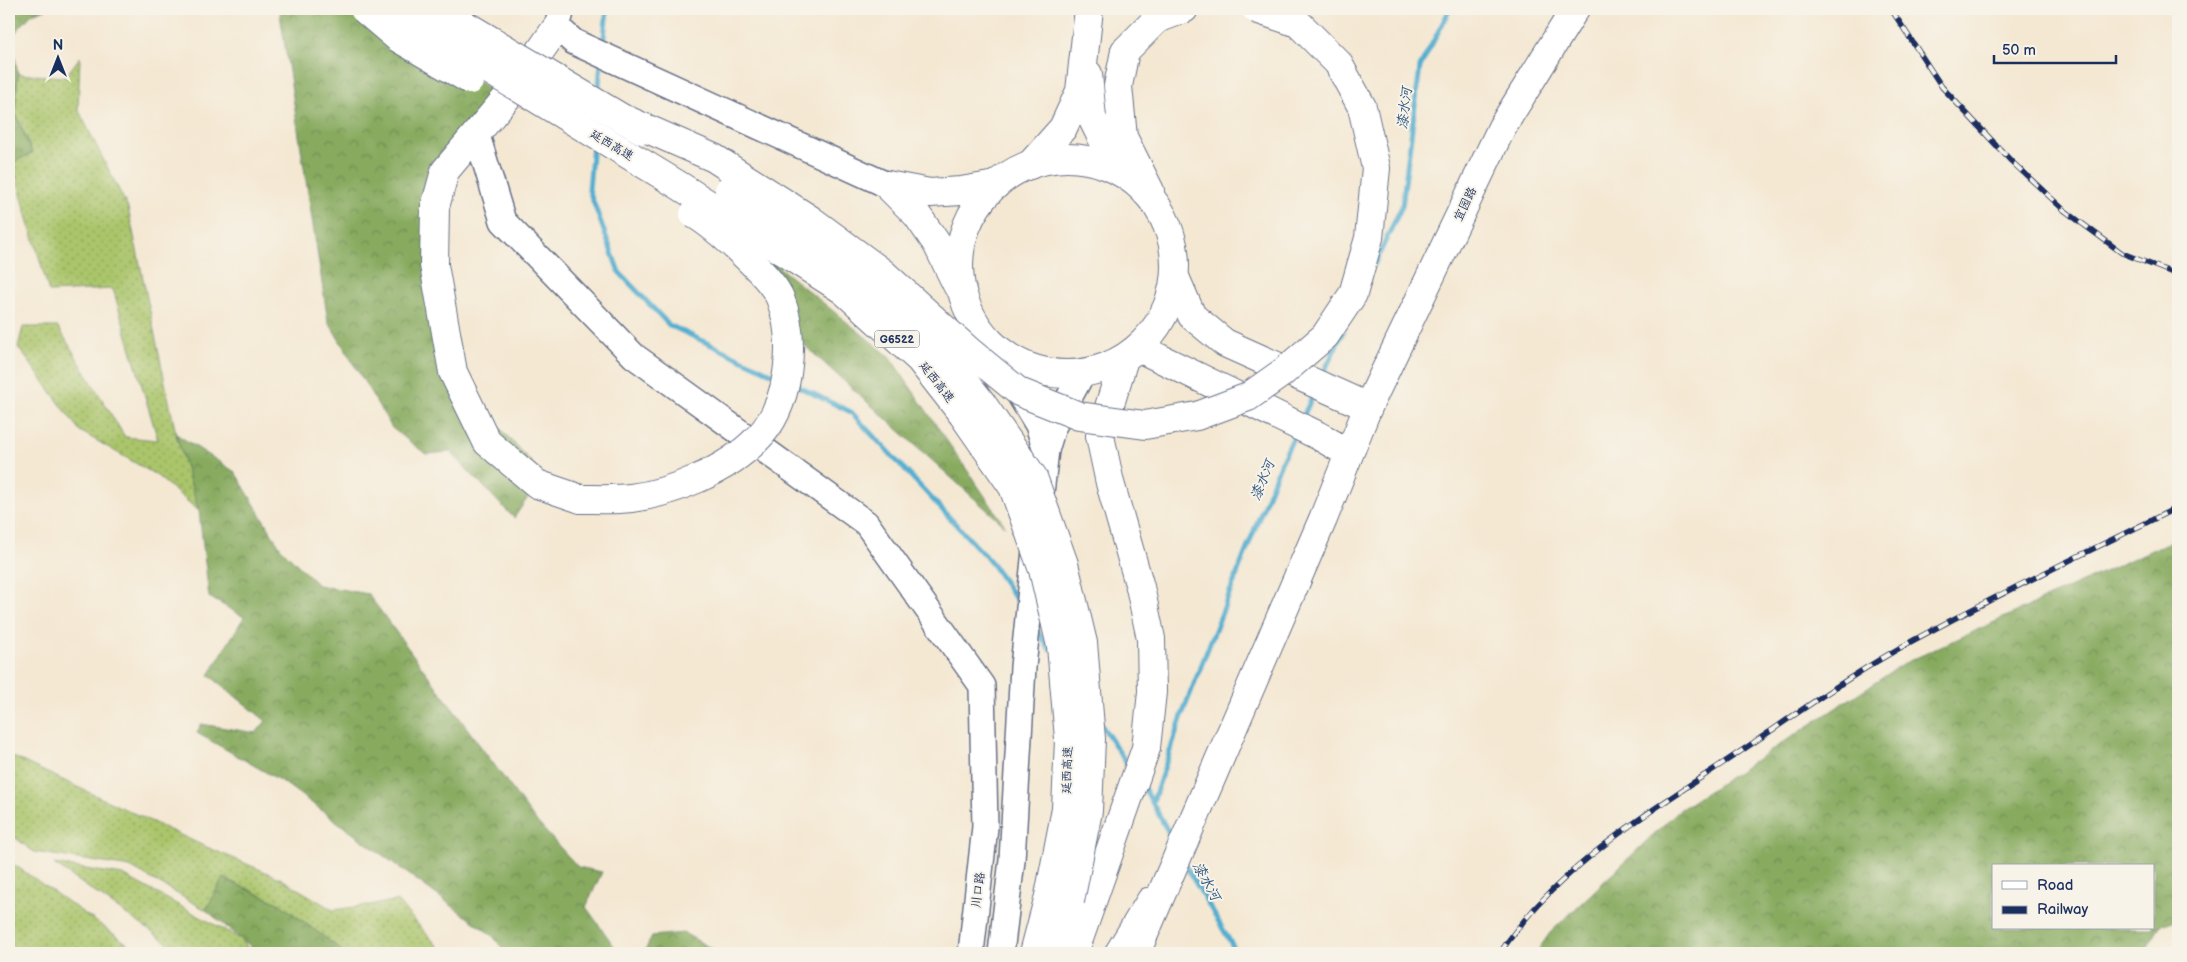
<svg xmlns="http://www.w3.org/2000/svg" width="2187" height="962" font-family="'Balsamiq Sans','LXGW WenKai TC',sans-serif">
<defs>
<pattern id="grass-dots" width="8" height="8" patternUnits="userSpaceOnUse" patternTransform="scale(1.25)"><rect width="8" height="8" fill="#aac56b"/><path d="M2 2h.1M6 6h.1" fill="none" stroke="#8aa05b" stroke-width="1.8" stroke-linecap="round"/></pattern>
<pattern id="forest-crowns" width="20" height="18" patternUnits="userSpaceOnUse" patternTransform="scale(1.25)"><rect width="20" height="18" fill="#87aa5f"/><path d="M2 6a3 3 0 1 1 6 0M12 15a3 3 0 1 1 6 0" fill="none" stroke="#6e8b52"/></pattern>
</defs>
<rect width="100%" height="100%" fill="#f7f3e8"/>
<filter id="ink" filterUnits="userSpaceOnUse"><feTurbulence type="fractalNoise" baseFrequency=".02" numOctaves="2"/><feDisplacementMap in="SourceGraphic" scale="10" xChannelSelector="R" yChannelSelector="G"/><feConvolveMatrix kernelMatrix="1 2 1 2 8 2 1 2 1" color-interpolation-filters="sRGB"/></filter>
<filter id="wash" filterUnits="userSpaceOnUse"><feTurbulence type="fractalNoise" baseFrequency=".0096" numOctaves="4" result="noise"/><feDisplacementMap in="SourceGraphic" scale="20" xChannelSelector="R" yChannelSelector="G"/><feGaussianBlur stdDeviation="1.12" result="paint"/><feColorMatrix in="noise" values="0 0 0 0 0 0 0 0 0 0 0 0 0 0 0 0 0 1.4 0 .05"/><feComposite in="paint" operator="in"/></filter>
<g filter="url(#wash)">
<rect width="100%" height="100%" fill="#f4e8d3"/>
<g fill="url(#grass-dots)" stroke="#627a64">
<polygon points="80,57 78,109 128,208 176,434 199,511 156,475 80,431 18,347 23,327 58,327 125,437 158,440 113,289 49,292 12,163 32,152 15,112 18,74 65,77"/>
<polygon points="9,755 204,846 280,878 333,910 397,901 444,953 345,953 280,904 223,878 206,910 130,867 34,852 9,833"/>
<polygon points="9,861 141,953 9,953"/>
<polygon points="54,864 123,875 243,940 250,953 182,953"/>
</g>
<g fill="url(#forest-crowns)" stroke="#516c5e" fill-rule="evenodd">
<polygon points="9,9 46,9 32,14 11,37 18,74 15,112 32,153 12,163 9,162"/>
<polygon points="282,9 362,9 495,92 438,176 430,257 476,402 543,475 514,518 450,452 426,454 392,428 328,321 280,14"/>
<polygon points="755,248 889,356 1006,527 793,335"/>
<polygon points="176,434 235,472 280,547 318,585 368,594 535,820 578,867 602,872 586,907 619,953 506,953 493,936 283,782 197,733 201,724 256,733 266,721 209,675 244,617 209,597 199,511"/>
<path d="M 2178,538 L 2178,919 L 2161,925 L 2144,953 L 1536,953 L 1550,933 L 1678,811 L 1905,663 ZM 1993,866 L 2153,866 L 2153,928 L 1993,928 Z"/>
<polygon points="223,878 280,904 345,953 259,953 206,910"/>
<polygon points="684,933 719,953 644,953 652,936"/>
</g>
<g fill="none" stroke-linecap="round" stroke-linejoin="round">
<g stroke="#53aed0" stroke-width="5">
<polyline points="603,47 607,9"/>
<polyline points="598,95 601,63"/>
<polyline points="593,143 589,190 619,272 669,325 779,377"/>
<polyline points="1374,265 1402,206 1420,67 1450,9"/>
<polyline points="1321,378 1343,332"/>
<polyline points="793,384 851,412 990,561 1020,605"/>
<polyline points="1302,419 1314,393"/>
<polyline points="1036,629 1049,649"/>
<polyline points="1101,724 1129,767"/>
<polyline points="1143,786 1174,842"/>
<polyline points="1153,801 1185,707 1279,467 1295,434"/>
<polyline points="1184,863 1237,953"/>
</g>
</g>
</g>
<g filter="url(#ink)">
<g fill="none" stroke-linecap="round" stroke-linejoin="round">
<defs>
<polyline id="street" points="1113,953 1147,897"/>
<g id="secondary">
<polyline points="562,9 557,27 574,42 887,185"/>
<polyline points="477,135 503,221 634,356 866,523 982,686 985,827 971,953"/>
<polyline points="984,336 1038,425 1046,450"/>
<polyline points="1040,502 1046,450 1053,427 1082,374"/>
<polyline points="1001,953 1012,860 1023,667 1035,550"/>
</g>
<g id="primary">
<polyline points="1125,51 1118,86 1123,137 1150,191"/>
<polyline points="1088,74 1092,118 1107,148 1127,172"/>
<circle cx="1067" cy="266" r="108"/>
<polyline points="1030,165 1063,128 1080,91 1089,9"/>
<polyline points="887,185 917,215 937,244 957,285"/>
<polyline points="887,185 930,193 961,191 996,185"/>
<polyline points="1175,277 1192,316 1225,343 1368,407"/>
<polyline points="1139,348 1319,436 1348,453"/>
</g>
<g id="highway">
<polyline points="557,27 513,90 445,171 435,207 434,265 453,372 487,442 537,484 581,499"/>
<polyline points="1125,51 1157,19 1184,9"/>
<polyline points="1034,953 1049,896"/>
<polyline points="1056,953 1070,901"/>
<polyline points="1074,953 1146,748 1152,692 1151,639 1140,587 1110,483 1100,436 1124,359"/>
<polyline points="1136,953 1323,519 1368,407 1502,127 1575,9"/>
</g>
</defs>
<use href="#street" stroke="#677087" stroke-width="20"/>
<use href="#secondary" stroke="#677087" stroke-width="28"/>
<use href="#primary" stroke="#677087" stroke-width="30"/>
<use href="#highway" stroke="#677087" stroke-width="30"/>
<use href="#street" stroke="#fff" stroke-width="18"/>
<use href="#secondary" stroke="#fff" stroke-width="25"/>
<use href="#primary" stroke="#fff" stroke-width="28"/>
<use href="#highway" stroke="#fff" stroke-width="28"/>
<defs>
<g id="rail">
<polyline points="1891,9 1942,87 2011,161 2064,210 2122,253 2178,275"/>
<path d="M 1500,953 C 1553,872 1640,818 1720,765 C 1784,723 1846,677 1914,640 C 2000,593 2090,551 2178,507"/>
</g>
</defs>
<use href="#rail" stroke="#1b2f5e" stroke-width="5.5"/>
<use href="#rail" stroke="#f7f3e8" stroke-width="4" stroke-dasharray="11" stroke-linecap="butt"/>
<defs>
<g id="highway-bridge">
<polyline points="364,9 398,38 470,80"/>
<polyline points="389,9 680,186 843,290 920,360 963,415 1013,487 1043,570 1061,646 1069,739 1066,809 1049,896"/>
<polyline points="438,9 642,130"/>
<polyline points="627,120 714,158 811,220 883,273 969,351 1019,392 1079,416 1145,425 1197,416 1248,397 1282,373 1325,336 1353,294 1369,238 1376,168 1362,107 1338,63 1298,23 1256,9"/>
<polyline points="729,190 873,292 938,347 981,402 1033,477 1064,564 1083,643 1091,739 1088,811 1070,901"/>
<path d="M 581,499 C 597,499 614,500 631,498 C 672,493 727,470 756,440 C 790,407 797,341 780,298 C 771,276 715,226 694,214"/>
</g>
</defs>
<use href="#highway-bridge" stroke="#677087" stroke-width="30" stroke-linecap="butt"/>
<use href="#highway-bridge" stroke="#fff" stroke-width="28"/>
</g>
</g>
<g text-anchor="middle" stroke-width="4" stroke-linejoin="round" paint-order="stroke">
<rect fill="#f7f3e8" stroke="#5d6a87" stroke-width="1" x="874.5" y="330.5" width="45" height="17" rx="4"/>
<g font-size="11" font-weight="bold" fill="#1b2f5e">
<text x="897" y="343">G6522</text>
</g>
<g font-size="12" fill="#1b2f5e" stroke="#f7f3e8">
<text transform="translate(612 145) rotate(31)" y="4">延西高速</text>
<text transform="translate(1465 204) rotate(-64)" y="4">宜园路</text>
<text transform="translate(937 382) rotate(52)" y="4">延西高速</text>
<text transform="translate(1067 770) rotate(-88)" y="4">延西高速</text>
<text transform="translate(978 890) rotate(-83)" y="4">川口路</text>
</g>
<g font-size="14" font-style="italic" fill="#2c5580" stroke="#f7f3e8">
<text transform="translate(1404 108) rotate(-83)" y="5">漆水河</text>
<text transform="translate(1262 480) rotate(-68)" y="5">漆水河</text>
<text transform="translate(1207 881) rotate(61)" y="5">漆水河</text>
</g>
</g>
<rect width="2187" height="962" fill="none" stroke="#f7f3e8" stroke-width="30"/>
<rect x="1992" y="864" width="162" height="65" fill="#f7f3e8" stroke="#9fa5b1"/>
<rect x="2002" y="881" width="25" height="8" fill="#ffffff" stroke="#9fa5b1"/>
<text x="2037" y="890" font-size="15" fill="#1b2f5e">Road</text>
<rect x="2002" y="906" width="25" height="8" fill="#1b2f5e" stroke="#9fa5b1"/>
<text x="2037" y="914" font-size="15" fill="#1b2f5e">Railway</text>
<g transform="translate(58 58)" stroke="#f7f3e8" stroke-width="4" paint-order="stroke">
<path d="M0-4L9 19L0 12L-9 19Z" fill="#1b2f5e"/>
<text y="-8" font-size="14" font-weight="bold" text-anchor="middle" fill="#1b2f5e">N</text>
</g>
<path d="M1994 55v8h122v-8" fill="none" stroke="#1b2f5e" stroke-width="2.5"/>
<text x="2002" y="55" font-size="15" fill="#1b2f5e" stroke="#f7f3e8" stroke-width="4" paint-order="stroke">50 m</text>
</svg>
